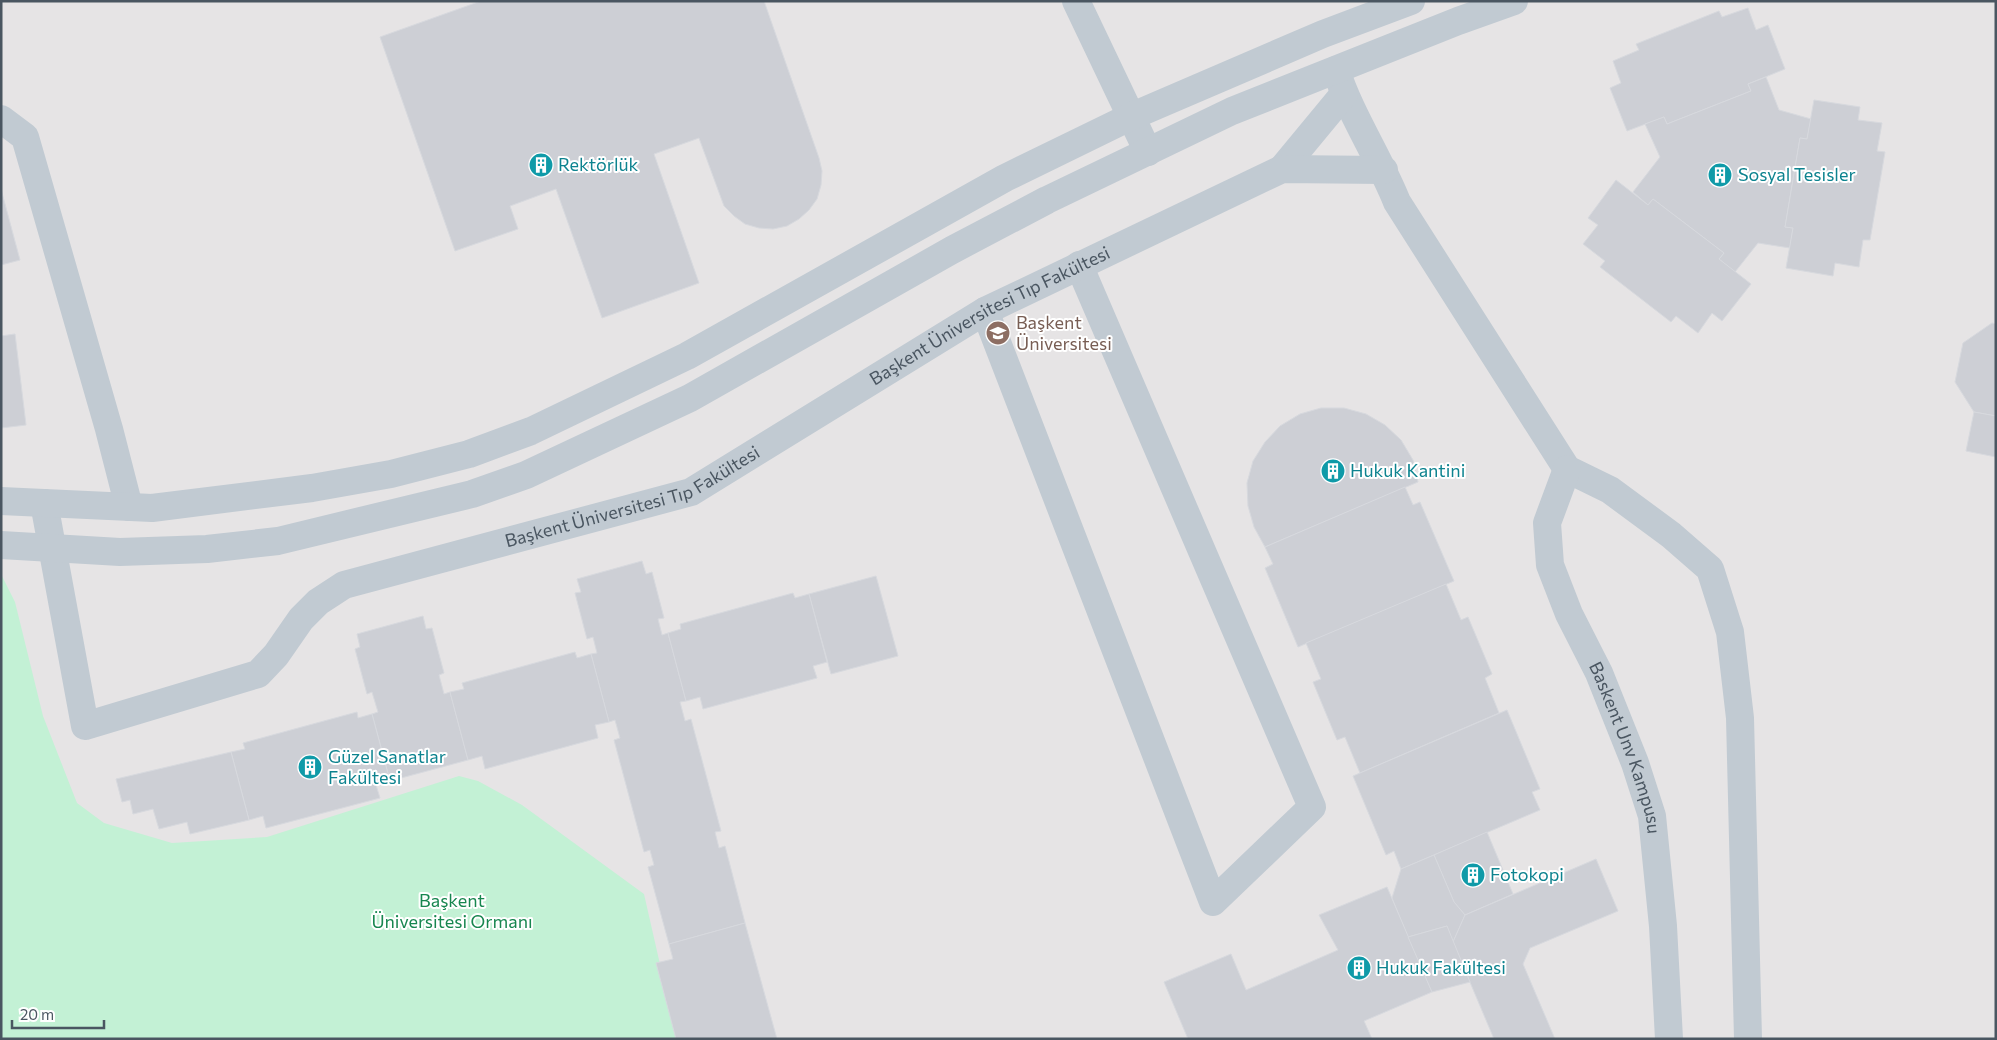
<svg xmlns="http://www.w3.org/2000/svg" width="1997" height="1040" font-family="Commissioner,sans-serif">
<rect width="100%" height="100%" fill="#f5f3f3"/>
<polygon fill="#e6e4e5" points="1,1 1996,1 1996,1039 127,1039 1,664"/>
<polygon fill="#c3f1d5" points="1,574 15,602 43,716 77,803 104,823 172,843 267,837 459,776 478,781 522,805 644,894 677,1039 1,1039"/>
<g fill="#cdcfd5" stroke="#d7d9de">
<polygon points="481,1 764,1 819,158 822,171 821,185 817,199 809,210 799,219 787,226 773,229 759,228 745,224 734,216 724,206 699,138 654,154 699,283 602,318 556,189 510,206 518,229 455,251 380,37"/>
<polygon points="1748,8 1756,30 1768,25 1785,69 1748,84 1751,91 1667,124 1664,117 1627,131 1610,88 1621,83 1613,61 1639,50 1636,44 1719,11 1722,17"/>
<polygon points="1766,77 1779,110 1811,119 1807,139 1800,138 1785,227 1793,228 1790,248 1758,243 1735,272 1719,259 1724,253 1653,199 1648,205 1633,192 1660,157 1645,124 1664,117 1667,124 1751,91 1748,84"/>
<polygon points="1814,100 1860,107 1858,120 1882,123 1877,151 1885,152 1870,240 1863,240 1859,267 1835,263 1833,276 1786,268 1793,228 1785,227 1800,138 1807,139"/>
<polygon points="1616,180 1648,205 1653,199 1724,253 1719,259 1751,284 1722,321 1712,313 1698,333 1676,316 1671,322 1600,267 1605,261 1583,244 1598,225 1588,218"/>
<polygon points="1,189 20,260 1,265"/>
<polygon points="1992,323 1996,324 1996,416 1974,412 1955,382 1963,343"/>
<polygon points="15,334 26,425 1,428 1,336"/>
<polygon points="1321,408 1344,408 1366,414 1385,425 1401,440 1413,460 1418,482 1265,547 1254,527 1248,506 1247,483 1253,461 1265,442 1280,426 1300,414"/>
<polygon points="1974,412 1996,416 1996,457 1966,451"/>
<polygon points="1405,487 1413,505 1420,502 1454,581 1298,647 1265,568 1273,564 1265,547"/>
<polygon points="642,561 646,574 652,572 664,618 658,619 662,635 668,633 686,701 680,702 685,721 691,719 721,831 715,832 719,848 725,846 745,923 669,944 648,867 654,865 650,850 644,852 614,740 620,738 615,720 609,722 591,654 597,653 593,637 587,639 575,593 581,592 577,579"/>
<polygon points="876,576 898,656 831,674 809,594"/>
<polygon points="1446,584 1461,620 1468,617 1492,674 1485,678 1499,713 1360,773 1345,737 1337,740 1313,682 1321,679 1306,643"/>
<polygon points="793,593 795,598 809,594 827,662 813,666 817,678 703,709 700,697 686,701 668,633 681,629 680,624"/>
<polygon points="423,616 426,629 432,628 444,673 439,675 444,694 450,692 468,760 390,781 372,714 378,712 372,692 367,694 355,649 360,647 357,634"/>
<polygon points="575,652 577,658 591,654 609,722 595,725 598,738 485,769 482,756 468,760 450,692 464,689 462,683"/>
<polygon points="1507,710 1540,789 1532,792 1540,810 1401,869 1394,851 1386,855 1353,776"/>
<polygon points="357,712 358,718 372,714 390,781 376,785 380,798 266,828 263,816 249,820 231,752 245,749 243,743"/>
<polygon points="231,752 249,820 190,834 187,822 159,829 153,809 133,814 130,800 122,802 116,779"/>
<polygon points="1487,832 1513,894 1465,915 1454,902 1434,855"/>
<polygon points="1434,855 1454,902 1465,915 1453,942 1447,926 1408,937 1392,898 1401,869"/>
<polygon points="1596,859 1618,911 1530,948 1523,964 1555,1039 1494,1039 1453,942 1465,915"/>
<polygon points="1387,887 1432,992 1364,1021 1372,1039 1188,1039 1164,982 1231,954 1246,990 1338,950 1319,915"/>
<polygon points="745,923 777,1039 676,1039 656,963 673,959 669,944"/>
<polygon points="1447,926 1470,982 1432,992 1408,937"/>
</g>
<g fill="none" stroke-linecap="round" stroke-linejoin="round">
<g stroke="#c1cad2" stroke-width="28">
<polyline points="1076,1 1148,152"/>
<path d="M 1336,70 C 1351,116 1379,157 1397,202 L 1567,469 L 1610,490 L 1671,535 L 1710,569 L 1730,632 L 1740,718 L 1748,1039"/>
<polyline points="1,119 25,137 109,429 129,507"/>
<polyline points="1282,169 1344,94"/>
<polyline points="985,311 1213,902 1312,807 1079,265"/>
<path id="s1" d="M 1567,469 L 1547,523 L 1550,565 L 1569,614 L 1599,673 L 1635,763 L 1652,816 L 1663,926 L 1669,1039"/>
<path id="s2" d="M 44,503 L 85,726 L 258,674 L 276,655 L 301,619 L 318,602 L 344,585 L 691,492 L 985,311 L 1282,169 L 1384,170"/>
</g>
<g stroke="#c1cad2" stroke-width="28">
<polyline points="1,501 152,508 312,488 391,474 469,454 531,431 687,356 1005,178 1130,117 1323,34 1411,1"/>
<polyline points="1,545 120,552 207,549 278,541 472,494 526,475 690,398 952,250 1047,200 1232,111 1458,21 1514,1"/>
</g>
</g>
<defs>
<symbol id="building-disc" viewBox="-11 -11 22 22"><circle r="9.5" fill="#0f9aa8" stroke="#fff"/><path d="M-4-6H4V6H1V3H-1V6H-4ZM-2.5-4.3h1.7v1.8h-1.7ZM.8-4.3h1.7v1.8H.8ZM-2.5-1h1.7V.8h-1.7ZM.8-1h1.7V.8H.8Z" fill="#fff"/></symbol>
<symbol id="university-disc" viewBox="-11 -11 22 22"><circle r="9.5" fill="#8d6e63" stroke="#fff"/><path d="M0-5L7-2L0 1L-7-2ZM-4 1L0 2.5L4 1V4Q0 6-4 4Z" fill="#fff"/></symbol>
</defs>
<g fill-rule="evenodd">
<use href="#building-disc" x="527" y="151" width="28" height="28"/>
<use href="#building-disc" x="1706" y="161" width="28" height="28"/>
<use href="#university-disc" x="984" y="319" width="28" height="28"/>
<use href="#building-disc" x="1319" y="457" width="28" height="28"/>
<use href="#building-disc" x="296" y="753" width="28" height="28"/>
<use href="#building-disc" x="1459" y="861" width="28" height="28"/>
<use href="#building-disc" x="1345" y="954" width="28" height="28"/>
</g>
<g text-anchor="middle" stroke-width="4" stroke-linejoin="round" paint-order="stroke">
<g font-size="18" fill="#0d838f" stroke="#fff" text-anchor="start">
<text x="558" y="171">Rektörlük</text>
<text x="1738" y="181">Sosyal Tesisler</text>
<text x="1350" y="477">Hukuk Kantini</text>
<text x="328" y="763">Güzel Sanatlar<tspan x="328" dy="21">Fakültesi</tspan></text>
<text x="1490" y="881">Fotokopi</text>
<text x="1376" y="974">Hukuk Fakültesi</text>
</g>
<g font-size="18" fill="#4a5661" stroke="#fff">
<text dy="6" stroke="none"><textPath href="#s2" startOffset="1239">Başkent Üniversitesi Tıp Fakültesi</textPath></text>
<text dy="6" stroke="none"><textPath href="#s2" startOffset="835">Başkent Üniversitesi Tıp Fakültesi</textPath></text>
<text dy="6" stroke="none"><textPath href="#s1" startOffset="298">Baskent Unv Kampusu</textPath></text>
</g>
<g font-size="18" fill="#785e54" stroke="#fff" text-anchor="start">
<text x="1016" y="329">Başkent<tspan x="1016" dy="21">Üniversitesi</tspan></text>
</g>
<g font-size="18" fill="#17864f" stroke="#fff">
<text x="452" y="907">Başkent<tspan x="452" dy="21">Üniversitesi Ormanı</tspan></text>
</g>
</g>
<rect width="1997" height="1040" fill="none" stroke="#4a5661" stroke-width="5"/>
<path d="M12 1020v8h92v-8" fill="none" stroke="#4a5661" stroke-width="2.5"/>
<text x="20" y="1020" font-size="15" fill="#4a5661" stroke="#ffffff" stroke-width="4" paint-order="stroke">20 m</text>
</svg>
